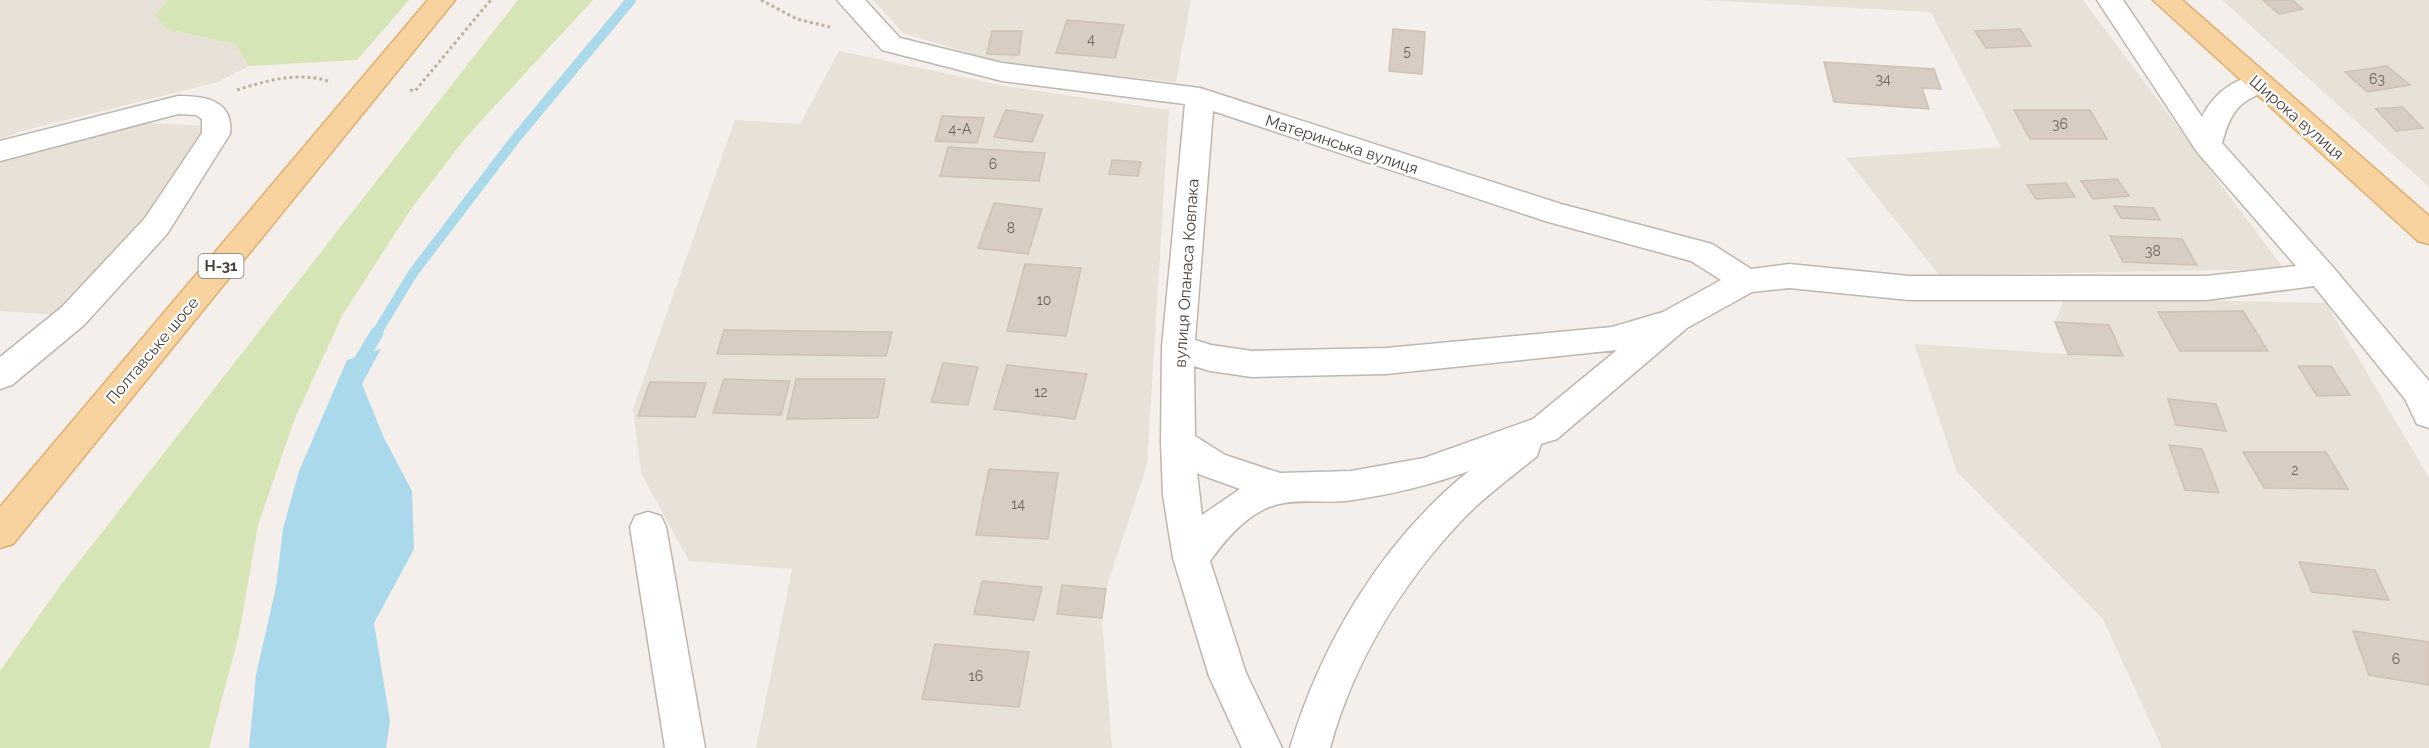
<svg xmlns="http://www.w3.org/2000/svg" width="2429" height="748" font-family="Raleway,sans-serif">
<rect width="100%" height="100%" fill="#f4efea"/>
<g fill="#e7e1d8">
<polygon points="0,0 168,0 155,15 166,29 235,44 249,66 218,82 22,131 0,139"/>
<polygon points="873,0 1191,0 1176,82 1009,65 903,33"/>
<polygon points="1703,0 2083,0 2284,269 1939,275 1846,158 2001,147 1931,12"/>
<polygon points="2222,0 2429,0 2429,187 2380,143"/>
<polygon points="839,51 1010,87 1169,110 1147,465 1106,589 1102,618 1112,748 756,748 792,569 689,561 641,473 633,409 735,120 800,124"/>
<polygon points="146,123 207,126 175,198 73,316 0,311 0,159"/>
<polygon points="2065,297 2326,303 2429,478 2429,748 2162,748 2103,619 1957,472 1914,344 2068,354 2055,322"/>
</g>
<g fill="#d6e5b5">
<polygon points="168,0 409,0 357,60 249,66 235,44 166,29 155,15"/>
<polygon points="518,0 593,0 467,136 411,209 343,314 295,418 258,525 239,634 209,748 0,748 0,671 60,586"/>
</g>
<polygon fill="#aad9ec" points="381,349 362,384 384,438 412,491 414,549 374,623 390,721 386,748 249,748 256,675 276,587 283,529 299,471 347,360"/>
<g fill="none" stroke-linecap="round" stroke-linejoin="round">
<polyline stroke="#aad9ec" stroke-width="10" points="376,334 413,273 516,138 631,0"/>
<polyline stroke="#aad9ec" stroke-width="13" points="355,369 377,333"/>
</g>
<g fill="#d8cdc3" stroke="#cfc1b3" stroke-width="1.5">
<polygon points="2263,0 2292,0 2303,9 2279,14"/>
<polygon points="1067,20 1124,25 1115,58 1056,53"/>
<polygon points="1393,29 1425,32 1422,74 1389,71"/>
<polygon points="2020,29 2031,46 1986,48 1975,31"/>
<polygon points="992,31 1022,31 1019,55 987,54"/>
<polygon points="1824,62 1934,69 1941,89 1922,88 1929,109 1834,102"/>
<polygon points="2387,66 2410,85 2367,92 2345,72"/>
<polygon points="2402,107 2423,128 2396,131 2376,109"/>
<polygon points="1006,110 1043,115 1032,142 994,137"/>
<polygon points="2014,110 2090,110 2107,139 2030,139"/>
<polygon points="942,116 984,118 977,143 935,141"/>
<polygon points="948,147 1045,153 1039,181 940,176"/>
<polygon points="1112,160 1141,162 1138,176 1109,174"/>
<polygon points="2117,179 2129,196 2093,199 2081,181"/>
<polygon points="2066,183 2075,197 2036,199 2027,185"/>
<polygon points="994,203 1042,209 1028,254 978,248"/>
<polygon points="2114,206 2154,208 2160,220 2121,218"/>
<polygon points="2110,236 2182,239 2197,265 2123,262"/>
<polygon points="1025,264 1081,268 1066,336 1007,331"/>
<polygon points="2243,311 2268,351 2180,351 2158,312"/>
<polygon points="2055,322 2109,325 2123,356 2068,354"/>
<polygon points="724,330 892,332 886,356 717,354"/>
<polygon points="943,363 978,367 968,405 931,402"/>
<polygon points="1007,365 1087,374 1075,419 994,409"/>
<polygon points="2298,366 2331,366 2350,395 2317,396"/>
<polygon points="724,379 790,381 781,415 713,413"/>
<polygon points="796,379 885,379 878,418 787,419"/>
<polygon points="650,382 706,383 695,417 638,416"/>
<polygon points="2168,399 2216,404 2226,431 2176,425"/>
<polygon points="2169,445 2202,449 2219,493 2185,490"/>
<polygon points="2243,452 2326,452 2348,489 2264,488"/>
<polygon points="989,469 1058,473 1048,539 976,535"/>
<polygon points="2299,562 2375,570 2389,600 2312,592"/>
<polygon points="982,581 1042,587 1034,620 974,614"/>
<polygon points="1062,585 1106,589 1102,618 1057,614"/>
<polygon points="2353,631 2429,642 2429,685 2369,675"/>
<polygon points="935,644 1029,652 1019,707 922,699"/>
</g>
<g fill="none" stroke-linecap="round" stroke-linejoin="round">
<defs>
<g id="minor">
<path d="M 837,0 L 865,0 L 900,38 L 1002,63 L 1200,88 L 1561,204 L 1712,244 L 1751,269 L 1789,264 L 1909,276 L 2206,276 L 2296,266 L 2197,152 L 2097,0 L 2123,0 L 2202,117 C 2213,93 2242,70 2269,78 L 2273,84 C 2268,92 2261,93 2253,97 C 2233,107 2228,122 2222,143 L 2332,266 L 2429,381 L 2429,428 L 2417,424 L 2405,399 L 2314,286 L 2206,300 L 1909,300 L 1789,288 L 1752,292 L 1687,328 L 1557,439 L 1541,444 L 1537,456 C 1513,476 1486,495 1464,518 C 1402,583 1354,661 1330,748 L 1290,748 C 1321,643 1383,540 1469,471 C 1431,485 1393,494 1353,500 C 1330,504 1307,499 1284,503 C 1252,508 1228,536 1210,561 L 1246,673 L 1282,748 L 1242,748 L 1209,676 L 1173,558 L 1163,495 L 1161,443 L 1162,347 L 1185,104 L 1002,81 L 882,50 ZM 1213,111 L 1545,221 L 1691,261 L 1721,280 L 1663,312 L 1612,327 L 1386,348 L 1252,351 L 1211,345 L 1195,340 ZM 1617,350 L 1533,419 L 1424,458 L 1351,471 L 1280,473 L 1225,455 L 1195,436 L 1194,366 L 1210,371 L 1252,377 L 1386,374 ZM 1197,473 L 1201,475 L 1240,489 L 1202,515 Z"/>
<path d="M 178,96 C 205,96 234,100 230,134 L 167,234 L 84,325 L 12,385 L 0,389 L 0,357 L 62,307 L 145,218 L 202,133 L 202,119 L 196,115 L 178,114 L 0,161 L 0,141 Z"/>
<polygon points="648,512 661,516 666,527 705,748 665,748 630,527 635,516"/>
</g>
<g id="major">
<polygon points="428,0 455,0 13,544 0,548 0,507"/>
<polygon points="2153,0 2182,0 2429,216 2429,244 2418,241"/>
</g>
</defs>
<use href="#minor" stroke="#bfb6ad" stroke-width="3"/>
<use href="#major" stroke="#ddae6f" stroke-width="3"/>
<g stroke="#c0b09f" stroke-width="3" stroke-dasharray="3 3" stroke-linecap="butt">
<polyline points="761,0 797,19 830,27"/>
<path d="M 237,90 C 268,80 300,71 331,82"/>
<polyline points="410,90 415,91 489,2 494,0"/>
</g>
<use href="#minor" fill="#fff" fill-rule="evenodd"/>
<use href="#major" fill="#f8d39f" fill-rule="evenodd"/>
</g>
<g text-anchor="middle" stroke-width="4.5" stroke-linejoin="round" paint-order="stroke">
<g font-size="14" fill="#6b625b">
<text x="1091" y="44">4</text>
<text x="1407" y="56">5</text>
<text x="1883" y="84">34</text>
<text x="2377" y="84">63</text>
<text x="2060" y="129">36</text>
<text x="960" y="134">4-А</text>
<text x="993" y="169">6</text>
<text x="1011" y="233">8</text>
<text x="2153" y="256">38</text>
<text x="1044" y="305">10</text>
<text x="1041" y="397">12</text>
<text x="2295" y="475">2</text>
<text x="1018" y="509">14</text>
<text x="2396" y="664">6</text>
<text x="976" y="681">16</text>
</g>
<rect fill="#fff" stroke="#7e7974" stroke-width="1.5" x="198.5" y="254" width="45" height="24" rx="4.5"/>
<g font-size="15" font-weight="bold" fill="#473f38">
<text x="221" y="271">Н-31</text>
</g>
<g font-size="16" fill="#473f38" stroke="#fff">
<text transform="translate(2297 117) rotate(41)" y="6">Широка вулиця</text>
<text transform="translate(1342 144) rotate(18)" y="6">Материнська вулиця</text>
<text transform="translate(1186 273) rotate(-86)" y="6">вулиця Опанаса Ковпака</text>
<text transform="translate(152 350) rotate(-50)" y="6">Полтавське шосе</text>
</g>
</g>
</svg>
